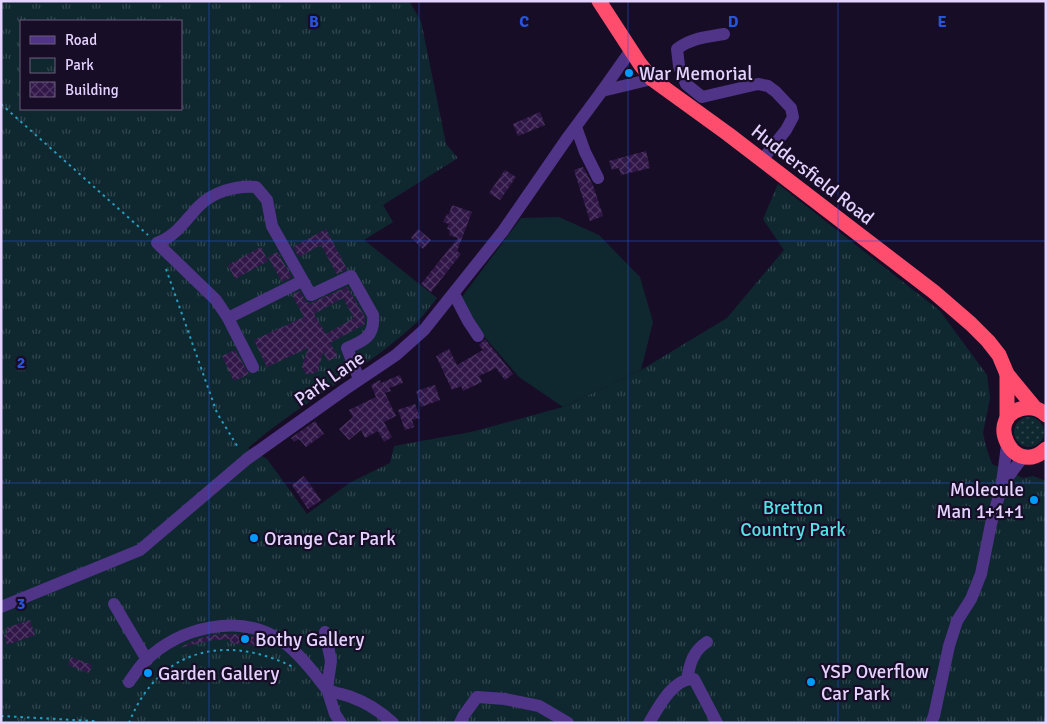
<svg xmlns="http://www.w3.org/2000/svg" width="1047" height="724" font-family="Signika,sans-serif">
<defs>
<pattern id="grass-dots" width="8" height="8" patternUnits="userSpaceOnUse" patternTransform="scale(1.25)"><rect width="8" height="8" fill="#0f2830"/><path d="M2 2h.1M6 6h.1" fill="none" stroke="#32464f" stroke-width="1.8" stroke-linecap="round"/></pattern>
<pattern id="park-tufts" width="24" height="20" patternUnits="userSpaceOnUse" patternTransform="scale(1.25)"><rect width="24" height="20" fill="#0f2830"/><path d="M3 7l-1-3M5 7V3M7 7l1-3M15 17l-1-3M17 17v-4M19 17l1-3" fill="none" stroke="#32464f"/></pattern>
<pattern id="building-cross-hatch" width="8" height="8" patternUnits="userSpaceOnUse" patternTransform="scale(1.25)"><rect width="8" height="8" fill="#301748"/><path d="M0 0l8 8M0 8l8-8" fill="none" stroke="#4e3863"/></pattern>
</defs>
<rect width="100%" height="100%" fill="#180d26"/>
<circle fill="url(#grass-dots)" cx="1029" cy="432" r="15"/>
<path fill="url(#park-tufts)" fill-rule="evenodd" d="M 1,1 L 409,1 L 421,21 L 446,144 L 458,158 L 383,205 L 393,222 L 364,240 L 437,298 C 430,306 423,317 415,324 C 364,371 300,403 248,448 L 267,459 L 307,514 L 351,482 L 390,463 L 394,446 L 471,432 L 563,407 L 641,370 L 727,318 L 784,250 L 763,219 L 778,184 L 940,311 L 987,375 L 990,398 L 983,433 L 987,450 L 992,464 L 1023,478 L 1033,476 L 1046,481 L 1046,723 L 1,723 ZM 21,21 L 181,21 L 181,109 L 21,109 Z"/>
<polygon fill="#0f2830" points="559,217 599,235 640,277 653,322 641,370 563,407 519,377 476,327 462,297 521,218"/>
<g fill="url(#building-cross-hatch)" fill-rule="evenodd">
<polygon points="540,112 545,125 518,136 513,124"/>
<polygon points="646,151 650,168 621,175 619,168 612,170 609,161"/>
<polygon points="583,167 593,185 603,216 590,221 574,170"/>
<polygon points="505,170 516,177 500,200 489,193"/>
<polygon points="452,205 472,212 457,251 461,254 431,292 421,284 458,238 449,235 450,230 447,229 449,224 443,222 447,214 449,214"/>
<polygon points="326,229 347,269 337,274 321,245 299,257 293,247"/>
<polygon points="418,229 431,240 423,249 411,238"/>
<polygon points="261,247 268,261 235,279 228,265"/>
<polygon points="277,252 292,277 282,282 268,257"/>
<path d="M 347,287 L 365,317 L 365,324 L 330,343 L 338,356 L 328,361 L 323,352 L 318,371 L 312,374 L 306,374 L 302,367 L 308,348 L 267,367 L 254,340 L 304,317 L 292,295 L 300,291 L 306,302 L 311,303 ZM 343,298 L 354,318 L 326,334 L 314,314 Z"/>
<polygon points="485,339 513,374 505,380 496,368 479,376 482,382 463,391 461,386 452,390 436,356 449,349 457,365 483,350 479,345"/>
<polygon points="235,350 249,374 234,381 222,356"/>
<polygon points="400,375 403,383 389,388 391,391 385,393 396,416 384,422 392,437 384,442 378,431 365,438 361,430 349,440 339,429 353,417 349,410 376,397 371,385 380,380 381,383"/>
<polygon points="435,385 440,400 421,407 416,391"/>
<polygon points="415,404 420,418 412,420 414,427 405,430 398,410"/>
<polygon points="315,421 324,434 306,447 299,439 294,442 291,438"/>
<polygon points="304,476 321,500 308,509 292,485"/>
<polygon points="30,620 35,635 7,645 4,635 8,634 6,628"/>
<polygon points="229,634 246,635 260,639 259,646 230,643 230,639 213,640 179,648 195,640 212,635"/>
<polygon points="71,657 92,665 89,673 68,665"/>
</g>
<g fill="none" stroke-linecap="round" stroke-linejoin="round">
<g stroke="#269cbf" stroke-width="2" stroke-dasharray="2.5 4" stroke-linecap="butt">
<polyline points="1,104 148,235"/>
<polyline points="166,269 217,413 239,449"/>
<polyline points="1,716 93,721 98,723"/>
<path d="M 129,723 C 158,649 225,633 293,667"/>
</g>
<g stroke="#503488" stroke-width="12">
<path d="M 724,34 C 707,37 691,38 677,49 L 679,66 L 686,84 L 702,97 L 758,84 L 768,86 L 776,92 L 791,108 L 793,117 L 786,130 L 762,160"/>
<polyline points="602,91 652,79"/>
<polyline points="576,127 585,152 598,178"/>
<polyline points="454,294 468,321 478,336"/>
<polyline points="228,318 302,281"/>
<path d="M 253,367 L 228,318 L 216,300 L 157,243 C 176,236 185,221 198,207 C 212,192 236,185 256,187 L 267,200 L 272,226 L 311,295 L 351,276 L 373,315 C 375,336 364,341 347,348 L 359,379"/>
<polyline points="1002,483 1007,445"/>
<polyline points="114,604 147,660"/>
<polyline points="1,607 140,550 247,459 344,390 396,355 424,330 503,231 568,137 602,91 631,50"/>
<polyline points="325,632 331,661 327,689 335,714 341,723"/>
<path d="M 687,679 C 690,663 693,651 707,642"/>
<path d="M 129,682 C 134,675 139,667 145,661 C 180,627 240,612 282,641 C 294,649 305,662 314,673 C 318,678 322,684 326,688 C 332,693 344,694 351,697 C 368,703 380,711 393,723"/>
<polyline points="460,723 464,715 477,697 505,699 539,706 568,723"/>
<path d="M 649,723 C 658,708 674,677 694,679 L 717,723"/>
<polyline points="931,723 934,716 949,646 957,621 971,599 981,574 991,524 1002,485 1023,457"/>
</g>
<g stroke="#ff4d6e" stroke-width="15">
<polyline points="599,1 640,64 652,79 728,134 934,292 971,324 988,341 999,355 1007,374 1035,408"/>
<polyline points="1007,374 1007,419"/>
<path d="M 1046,415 C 1040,409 1033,407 1025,408 C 982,414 1013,480 1046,449"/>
</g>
</g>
<path fill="none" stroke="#2755da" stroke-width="1" stroke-opacity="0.55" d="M 209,1 L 209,723M 419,1 L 419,723M 628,1 L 628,723M 838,1 L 838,723M 1,241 L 1046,241M 1,483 L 1046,483"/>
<g fill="#009afd" stroke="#180d26" stroke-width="2">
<circle cx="629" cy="73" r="5"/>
<circle cx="1034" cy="500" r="5"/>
<circle cx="254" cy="538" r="5"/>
<circle cx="245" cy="639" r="5"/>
<circle cx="148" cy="673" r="5"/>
<circle cx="811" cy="682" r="5"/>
</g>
<g text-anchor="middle" stroke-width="4.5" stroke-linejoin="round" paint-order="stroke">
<g font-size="19" fill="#e4d2ff" stroke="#180d26" text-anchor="start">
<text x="639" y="80">War Memorial</text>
<text x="1024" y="496" text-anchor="end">Molecule<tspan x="1024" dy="22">Man 1+1+1</tspan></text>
<text x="264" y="545">Orange Car Park</text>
<text x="255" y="646">Bothy Gallery</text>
<text x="821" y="678">YSP Overflow<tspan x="821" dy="22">Car Park</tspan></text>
<text x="158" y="680">Garden Gallery</text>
</g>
<g font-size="19" fill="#e4d2ff" stroke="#180d26">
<text transform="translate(813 174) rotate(38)" y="7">Huddersfield Road</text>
<text transform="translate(329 378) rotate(-35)" y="7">Park Lane</text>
</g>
<g font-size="19" fill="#54e2e8" stroke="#180d26">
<text x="793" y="514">Bretton<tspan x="793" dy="22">Country Park</tspan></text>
</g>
</g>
<g font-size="16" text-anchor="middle" font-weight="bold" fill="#2755da" stroke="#180d26" stroke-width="4.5" stroke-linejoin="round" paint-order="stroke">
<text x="314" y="27">B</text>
<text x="524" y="27">C</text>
<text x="733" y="27">D</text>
<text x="942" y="27">E</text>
<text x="21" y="368">2</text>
<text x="21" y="609">3</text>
</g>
<rect width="1047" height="724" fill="none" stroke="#e4d2ff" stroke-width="5"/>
<rect x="20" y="20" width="162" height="90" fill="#180d26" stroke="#6a5c7d"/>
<rect x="30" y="36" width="25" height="8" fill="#503488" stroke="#6a5c7d"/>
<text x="65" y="45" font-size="15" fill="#e4d2ff">Road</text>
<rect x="30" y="58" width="25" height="15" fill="url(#park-tufts)" stroke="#6a5c7d"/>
<text x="65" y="70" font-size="15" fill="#e4d2ff">Park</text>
<rect x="30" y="82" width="25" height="15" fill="url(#building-cross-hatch)" stroke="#6a5c7d"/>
<text x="65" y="95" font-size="15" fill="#e4d2ff">Building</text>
</svg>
